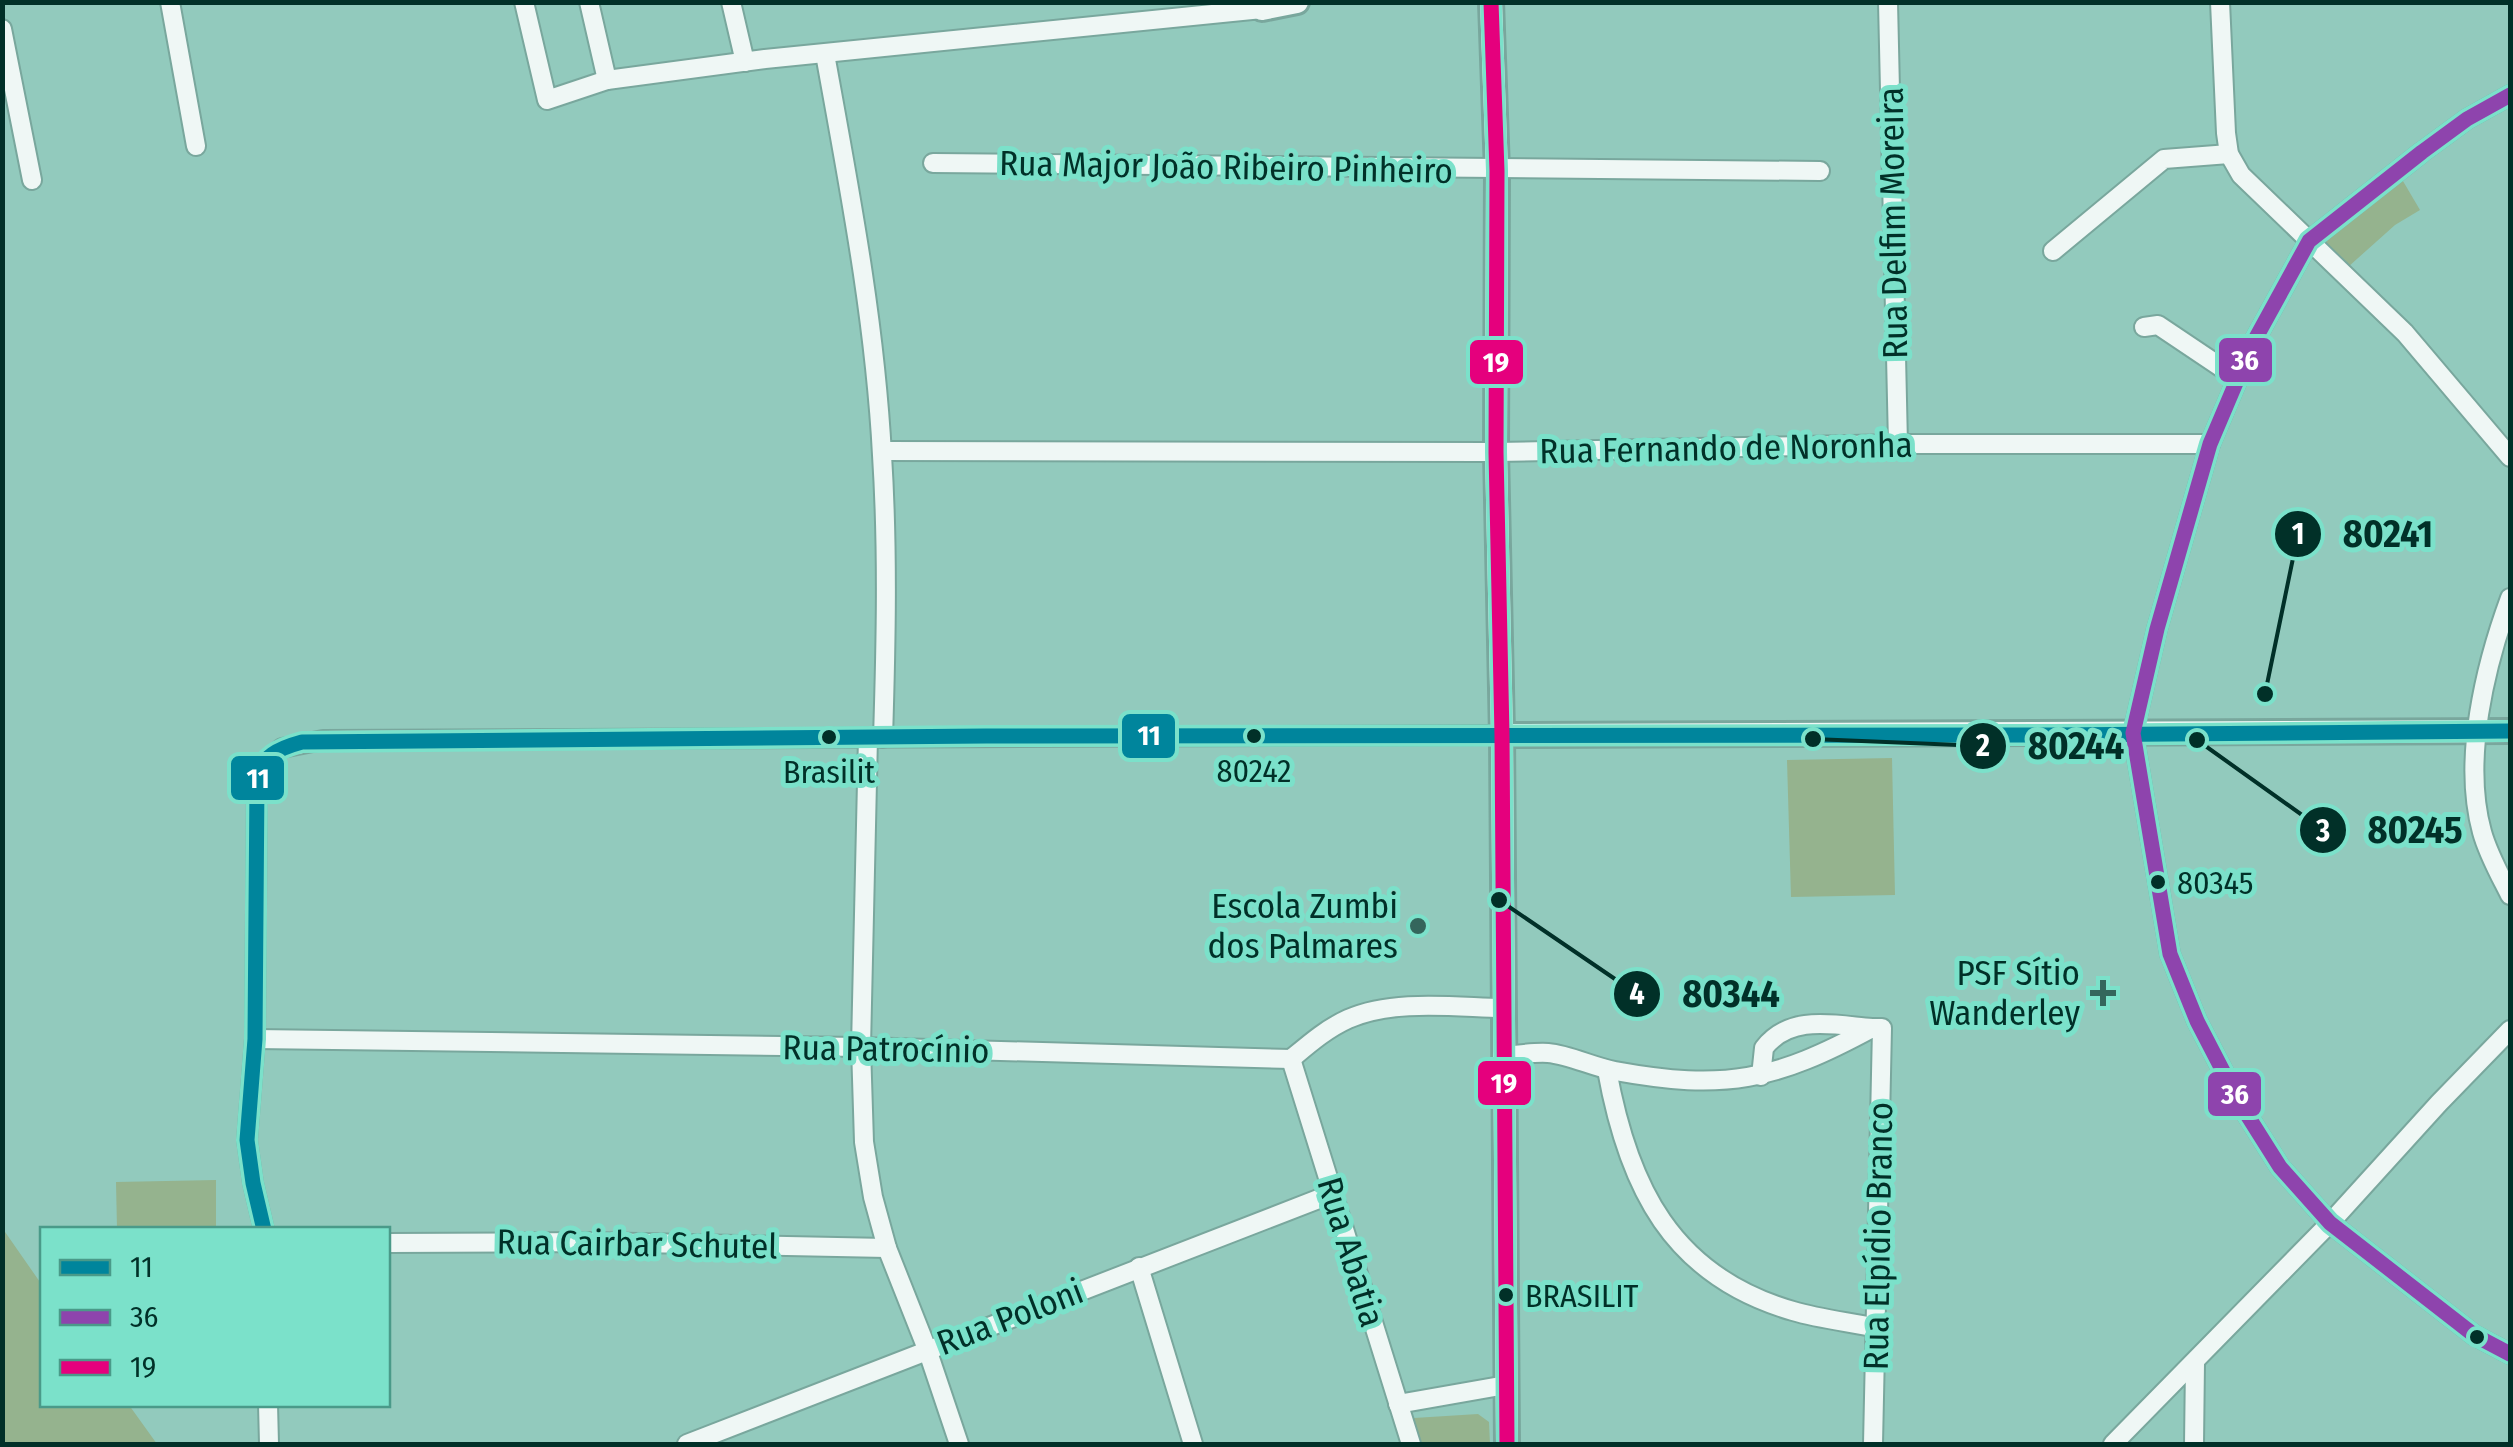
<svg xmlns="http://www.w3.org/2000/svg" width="2513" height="1447" font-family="'Fira Sans Condensed',sans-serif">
<rect width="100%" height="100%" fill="#92cabd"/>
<g fill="#95b38e">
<polygon points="2400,176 2420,210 2395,225 2348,267 2323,242 2324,238"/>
<polygon points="1892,758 1895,895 1791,897 1787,760"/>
<polygon points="216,1180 216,1229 117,1229 116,1182"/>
<polygon points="3,1229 42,1285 42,1404 129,1405 157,1444 3,1444"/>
<polygon points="1478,1414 1489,1422 1490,1444 1418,1444 1412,1420 1414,1418"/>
</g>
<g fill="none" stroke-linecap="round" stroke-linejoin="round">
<defs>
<g id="minor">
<polyline points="170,2 196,146"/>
<polyline points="524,2 547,100 607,80 765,59 1262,9"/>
<polyline points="589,2 607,80"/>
<polyline points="731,2 745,62"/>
<polyline points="1888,2 1898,444"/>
<polyline points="2220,2 2226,133 2229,154 2241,175 2405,333 2510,457"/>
<polyline points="2,29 32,180"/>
<path d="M 825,54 C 849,187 875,320 882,455 C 888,549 886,643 883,738"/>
<polyline points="2510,95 2467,119 2422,152 2309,241 2252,345 2210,444 2157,629 2133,733 2170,954 2197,1021 2239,1102 2280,1167 2330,1223 2474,1335 2510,1354"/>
<polyline points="933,163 1820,171"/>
<polyline points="2053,251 2164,159 2229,154"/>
<polyline points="2144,327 2158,325 2237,378"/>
<polyline points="882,451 1496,452 1898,444 2210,444"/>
<path d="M 2510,598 C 2485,666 2462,760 2482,832 C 2488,854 2500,875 2510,895"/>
<polyline points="868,737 861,1047 864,1142 873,1197 887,1248 927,1349 959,1444"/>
<path d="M 255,1039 L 861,1047 L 1291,1059 C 1309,1044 1326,1029 1348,1019 C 1393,999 1454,1007 1502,1008"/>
<path d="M 1502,1056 C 1517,1055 1533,1052 1548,1053 C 1570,1055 1593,1067 1615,1071 C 1725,1091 1774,1081 1872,1028 L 1882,1028 L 1873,1444"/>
<polyline points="1291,1059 1411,1444"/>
<path d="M 1607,1070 C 1628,1186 1671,1276 1793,1311 C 1820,1319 1849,1322 1877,1328"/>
<path d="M 1761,1076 L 1764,1048 C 1790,1014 1834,1025 1872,1028"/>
<polyline points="264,1230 253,1183 247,1140 255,1039 257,781 259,768 282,748 323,740 1502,735"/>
<polyline points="388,1243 590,1242 887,1248"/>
<polyline points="1139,1267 1193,1444"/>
<polyline points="268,1404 269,1444"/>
<polyline points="1398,1404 1506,1385"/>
<polyline points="687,1444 1334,1193"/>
<polyline points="2113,1444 2330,1223 2439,1103 2510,1030"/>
<polyline points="2194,1444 2195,1363"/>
</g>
<g id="tertiary">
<polyline points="1261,2 1262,9 1297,2"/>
<polyline points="1491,2 1497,171 1496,452 1502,735 1507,1444"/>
<polyline points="1502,735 2510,731"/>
</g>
</defs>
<use href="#minor" stroke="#79a79d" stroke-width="22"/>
<use href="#tertiary" stroke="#79a79d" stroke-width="28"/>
<use href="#minor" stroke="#eff7f5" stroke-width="18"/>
<use href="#tertiary" stroke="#eff7f5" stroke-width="22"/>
<defs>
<path id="bus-1" d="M 264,1230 L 253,1183 L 247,1140 L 255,1039 L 257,781 C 260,756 280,748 302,742 L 986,736 L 2053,735 L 2510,731"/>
<polyline id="bus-2" points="2510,95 2467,119 2422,152 2309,241 2252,345 2210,444 2157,629 2133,733 2170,954 2197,1021 2239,1102 2280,1167 2330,1223 2474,1335 2510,1354"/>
<polyline id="bus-3" points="1491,2 1497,171 1496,452 1502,735 1507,1444"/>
</defs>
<use href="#bus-1" stroke="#7be1ca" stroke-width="22"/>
<use href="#bus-2" stroke="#7be1ca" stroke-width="22"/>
<use href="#bus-3" stroke="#7be1ca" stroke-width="22"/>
<use href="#bus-1" stroke="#00859c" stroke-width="15"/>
<use href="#bus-2" stroke="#8e44ad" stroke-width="15"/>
<use href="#bus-3" stroke="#e5007d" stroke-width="15"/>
</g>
<g fill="#013028" stroke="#7be1ca" stroke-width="4">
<circle cx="1254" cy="736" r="9"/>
<circle cx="829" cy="737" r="9"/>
<circle cx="2158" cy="882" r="9"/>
<circle cx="1506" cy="1295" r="9"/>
<circle cx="2477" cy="1337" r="9"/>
</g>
<g fill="#34665c" stroke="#7be1ca" stroke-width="4">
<circle cx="1418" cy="926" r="10"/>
<path d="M2098 978h10v10h10v10h-10v10h-10v-10h-10v-10h10z"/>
</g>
<g text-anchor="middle" stroke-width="10" stroke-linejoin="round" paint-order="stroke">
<g font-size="32" fill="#013028" stroke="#7be1ca">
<text x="1254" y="782">80242</text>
<text x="829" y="783">Brasilit</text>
<text x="2177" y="894" text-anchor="start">80345</text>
<text x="1525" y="1307" text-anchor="start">BRASILIT</text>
</g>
<g font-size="35" fill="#013028" stroke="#7be1ca">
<text transform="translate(1226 167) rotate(1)" y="12">Rua Major João Ribeiro Pinheiro</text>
<text transform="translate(1893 223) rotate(-91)" y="12">Rua Delfim Moreira</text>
<text transform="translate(1726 448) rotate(-1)" y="12">Rua Fernando de Noronha</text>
<text transform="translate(886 1049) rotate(1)" y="12">Rua Patrocínio</text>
<text transform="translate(1878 1236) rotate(-89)" y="12">Rua Elpídio Branco</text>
<text transform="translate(637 1244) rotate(1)" y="12">Rua Cairbar Schutel</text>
<text transform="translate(1351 1252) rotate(73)" y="12">Rua Abatia</text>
<text transform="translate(1010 1317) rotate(-21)" y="12">Rua Poloni</text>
</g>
<g font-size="35" fill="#013028" stroke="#7be1ca" text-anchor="end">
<text x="1398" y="918">Escola Zumbi<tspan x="1398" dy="40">dos Palmares</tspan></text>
<text x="2080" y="985">PSF Sítio<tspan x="2080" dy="40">Wanderley</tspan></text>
</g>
</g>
<path fill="none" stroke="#013028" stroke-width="4" d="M2265 694L2298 534M1813 739L1983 746M2197 740L2323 830M1499 900L1637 994"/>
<g fill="#013028" stroke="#7be1ca" stroke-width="4">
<circle cx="2265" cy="694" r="10"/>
<circle cx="1813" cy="739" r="10"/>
<circle cx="2197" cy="740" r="10"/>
<circle cx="1499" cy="900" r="10"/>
<circle cx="2298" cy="534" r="25"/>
<circle cx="1983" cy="746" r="25"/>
<circle cx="2323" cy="830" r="25"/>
<circle cx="1637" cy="994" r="25"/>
</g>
<g font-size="30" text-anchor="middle" font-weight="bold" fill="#fff">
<text x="2298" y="544">1</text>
<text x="1983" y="756">2</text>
<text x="2323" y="841">3</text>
<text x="1637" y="1004">4</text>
</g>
<g font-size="38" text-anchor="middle" font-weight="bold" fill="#013028" stroke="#7be1ca" stroke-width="10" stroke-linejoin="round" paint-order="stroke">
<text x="2388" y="547">80241</text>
<text x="2076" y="759">80244</text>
<text x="2415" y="843">80245</text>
<text x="1731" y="1007">80344</text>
</g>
<g stroke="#7be1ca" stroke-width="4">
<rect x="2217" y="336" width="57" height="48" rx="10" fill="#8e44ad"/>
<rect x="1468" y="338" width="57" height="48" rx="10" fill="#e5007d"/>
<rect x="1120" y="712" width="57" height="48" rx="10" fill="#00859c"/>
<rect x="229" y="754" width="57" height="48" rx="10" fill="#00859c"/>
<rect x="1476" y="1059" width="57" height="48" rx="10" fill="#e5007d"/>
<rect x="2206" y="1070" width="57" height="48" rx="10" fill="#8e44ad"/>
</g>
<g font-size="28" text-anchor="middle" font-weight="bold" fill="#fff">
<text x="2245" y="370">36</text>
<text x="1496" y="372">19</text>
<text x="1149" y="745">11</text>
<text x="258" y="788">11</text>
<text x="1504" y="1093">19</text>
<text x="2235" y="1104">36</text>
</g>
<rect width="2513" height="1447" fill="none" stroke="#013028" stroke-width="10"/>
<rect x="40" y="1227" width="350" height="180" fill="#7be1ca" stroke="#4a9a89" stroke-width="2.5"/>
<rect x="60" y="1260" width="50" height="15" fill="#00859c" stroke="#4a9a89" stroke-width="2.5"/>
<text x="130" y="1277" font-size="30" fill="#013028">11</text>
<rect x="60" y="1310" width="50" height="15" fill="#8e44ad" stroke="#4a9a89" stroke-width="2.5"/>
<text x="130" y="1327" font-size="30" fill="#013028">36</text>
<rect x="60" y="1360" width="50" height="15" fill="#e5007d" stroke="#4a9a89" stroke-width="2.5"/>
<text x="130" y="1377" font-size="30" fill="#013028">19</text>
</svg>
